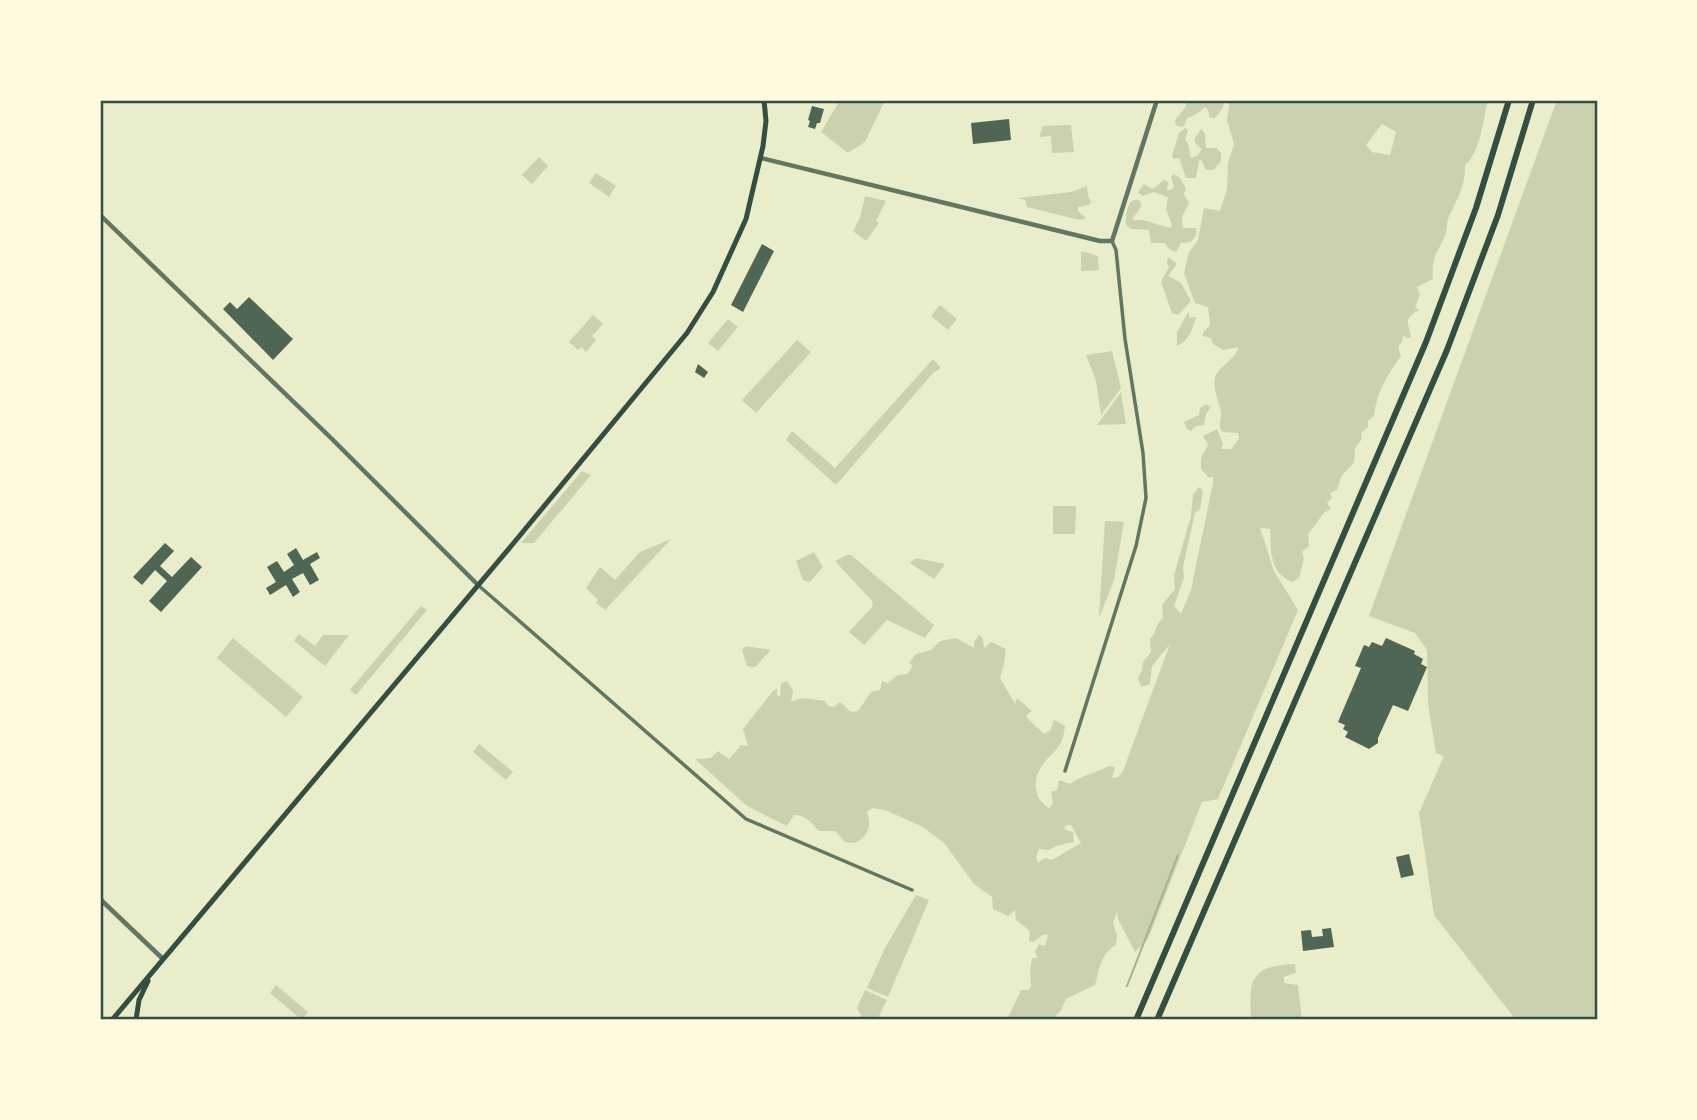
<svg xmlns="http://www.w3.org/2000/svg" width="1697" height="1120" font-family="'Crimson Pro',serif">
<rect width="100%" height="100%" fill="#e9edc9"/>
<g fill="#cad2ad" fill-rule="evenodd">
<polygon points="840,100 885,100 865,142 848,153 821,132"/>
<polygon points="1185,100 1224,100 1223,108 1215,118 1210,118 1208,110 1205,107 1195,115 1187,118 1184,126 1180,127 1176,125 1175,121 1186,106"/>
<path d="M 1230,100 L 1488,100 C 1483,119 1481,152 1465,165 C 1466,184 1457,200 1449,216 C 1446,223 1448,231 1444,238 C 1436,255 1431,259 1433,279 L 1417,287 L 1420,295 L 1415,307 L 1419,310 C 1402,319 1409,323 1411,338 L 1407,338 L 1403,335 L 1402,342 L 1398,347 L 1401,356 C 1388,374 1376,393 1374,416 L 1368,421 L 1368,427 L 1361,433 L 1362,439 L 1355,448 L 1354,463 L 1342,475 L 1337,490 L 1330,493 L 1332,498 L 1327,503 L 1331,509 L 1324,513 L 1308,534 L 1309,546 L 1302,552 L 1304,558 L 1299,578 L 1292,582 C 1269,573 1271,550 1270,529 L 1260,528 L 1274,571 L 1298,610 L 1218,799 L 1202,802 L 1148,939 L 1135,952 L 1118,919 L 1117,912 L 1113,923 L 1117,936 L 1116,945 C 1100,954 1100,969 1095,985 L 1066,999 L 1061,1010 L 1052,1020 L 1007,1020 L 1021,990 L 1028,990 L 1031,987 L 1030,971 L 1032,958 L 1038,958 L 1035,952 L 1039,944 L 1045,946 L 1048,935 L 1044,934 L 1033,942 L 1029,941 L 1030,931 L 1016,920 L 1015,910 L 1008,916 L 993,909 L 992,897 L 974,884 L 944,843 L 923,827 L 885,810 L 872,808 L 867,812 C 872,825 868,837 855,843 L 845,842 L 835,831 L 819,831 C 813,824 804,814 794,815 L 787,826 L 747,806 L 695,759 L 711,758 L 718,751 L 729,759 L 741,745 L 748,746 L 743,729 L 773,691 L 777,689 L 777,695 L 780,697 L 781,683 L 787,681 L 793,691 L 791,702 L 802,698 L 825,701 L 828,706 L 834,707 L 840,702 L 851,712 L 858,711 L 871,692 L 880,690 L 882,681 L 888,683 L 898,675 L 907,674 L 913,666 L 909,663 L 916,654 L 931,650 L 940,641 L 956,638 L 974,648 L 974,642 L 979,635 L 983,639 L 984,648 L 991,642 L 1006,649 L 1004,664 L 1000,678 L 1015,704 L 1017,698 L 1032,711 L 1027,715 L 1027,718 L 1044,734 L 1050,731 L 1054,720 L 1065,726 C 1064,731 1064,737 1061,742 C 1057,751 1049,756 1043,764 C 1033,778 1032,799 1049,808 L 1053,804 L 1051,792 L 1057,790 L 1059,780 L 1070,784 C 1082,775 1096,773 1109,766 L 1115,767 L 1112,778 L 1118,777 L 1123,771 L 1170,644 L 1152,666 L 1150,684 L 1141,687 L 1138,678 L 1142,670 L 1143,662 L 1151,652 L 1150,639 C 1157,633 1155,624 1163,618 L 1162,605 L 1175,589 L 1174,575 L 1191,516 L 1193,494 L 1199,487 L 1203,491 L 1200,509 L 1195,513 L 1183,567 L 1184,578 L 1174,606 L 1181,614 L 1191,590 L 1213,483 L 1213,476 L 1209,478 L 1201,469 L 1201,458 L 1208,445 L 1203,436 L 1217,429 L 1223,444 L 1221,449 L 1231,449 L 1239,439 L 1238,433 L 1223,432 L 1220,429 C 1219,422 1222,417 1221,411 C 1219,402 1210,383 1217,373 C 1224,364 1235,358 1239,347 L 1223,350 L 1213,344 L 1211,338 L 1203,336 L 1203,333 L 1210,325 L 1208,307 L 1195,303 L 1184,273 L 1189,252 L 1198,240 L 1204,208 L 1220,211 L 1227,189 L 1228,163 L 1234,144 L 1227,120 ZM 1382,124 L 1396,132 L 1390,155 L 1372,152 L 1366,145 ZM 1067,825 L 1071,825 L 1081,843 L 1052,860 L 1045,858 L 1038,863 L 1036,857 L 1039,849 L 1049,850 L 1056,846 L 1074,842 L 1073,832 L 1064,829 Z"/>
<polygon points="1557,100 1597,100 1597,1020 1516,1020 1434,915 1419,813 1444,756 1436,753 1428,704 1427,650 1415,633 1369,616"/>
<polygon points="1071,125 1074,152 1052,153 1051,136 1039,137 1043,126"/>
<polygon points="1185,128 1188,130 1185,140 1188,143 1191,158 1197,156 1202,149 1196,144 1194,140 1201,129 1205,134 1206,148 1217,148 1221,153 1221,161 1214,170 1206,170 1201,159 1199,161 1196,178 1186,178 1179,158 1174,159 1172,156 1179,133"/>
<polygon points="539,157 548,166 532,184 522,175"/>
<polygon points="596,173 616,186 609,197 589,183"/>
<path d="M 1173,174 L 1180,178 L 1186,188 L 1184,194 L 1189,203 L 1182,217 L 1183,228 L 1196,228 L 1196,235 L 1191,242 L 1181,243 L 1176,252 L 1170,250 L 1165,243 L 1151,243 L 1149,230 L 1131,229 L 1126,225 C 1126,216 1126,198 1139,200 L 1142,205 L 1132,220 L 1143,220 L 1170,228 L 1172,225 L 1166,209 L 1168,197 L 1154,192 L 1142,196 L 1138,192 L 1144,184 L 1153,189 L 1164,180 L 1168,182 L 1167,190 L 1171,190 L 1174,187 L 1171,177 Z"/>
<polygon points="1087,186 1088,196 1091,202 1089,205 1078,207 1078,211 1085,217 1085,219 1079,220 1027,207 1025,200 1018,198 1071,192"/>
<polygon points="865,196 886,201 876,221 879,223 866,241 853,231 860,218"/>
<polygon points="1081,251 1098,256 1099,270 1081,271"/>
<polygon points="1168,257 1177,264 1168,276 1181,283 1191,301 1178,315 1172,313 1161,282 1169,267 1167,263"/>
<polygon points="940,305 957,319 948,330 931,316"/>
<path d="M 1189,311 L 1189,318 L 1196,317 C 1193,328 1189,340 1179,345 L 1177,345 L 1177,332 Z"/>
<polygon points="593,315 603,324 592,336 596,340 586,352 581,347 578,350 569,342"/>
<polygon points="728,319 738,327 718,351 708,343"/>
<polygon points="797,340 811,352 756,413 742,400"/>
<polygon points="1112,351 1121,388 1101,415 1096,381 1086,355"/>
<polygon points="933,359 941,368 933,373 836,485 786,440 792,431 835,468"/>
<polygon points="1121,392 1126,424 1096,425 1097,425"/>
<polygon points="1206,404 1211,407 1206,414 1204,425 1196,426 1191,431 1187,429 1184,422 1199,415 1200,408"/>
<polygon points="582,471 591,475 534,543 521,543"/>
<polygon points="1053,506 1076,506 1075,534 1053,534"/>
<polygon points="1105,521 1124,522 1114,580 1099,618"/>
<polygon points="671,539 605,610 596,603 598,600 586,588 600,567 615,580 640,552"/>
<polygon points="814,552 823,567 810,582 803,580 796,561"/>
<polygon points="847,555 851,555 934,625 925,638 887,620 864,645 849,632 872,607 873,602 835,561"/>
<polygon points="916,558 945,564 934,579 910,563"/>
<polygon points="421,606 427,610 356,695 350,690"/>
<polygon points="299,634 315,646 323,635 349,635 325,666 294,641"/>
<polygon points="233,638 303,697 286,717 217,658"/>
<polygon points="746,646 771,650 755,667 747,666 742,650"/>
<polygon points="479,744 513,772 506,780 473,752"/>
<polygon points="916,895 929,900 888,997 867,988 885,948"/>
<path d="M 1295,964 L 1296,973 L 1284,977 L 1284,983 L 1298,985 L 1302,1020 L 1251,1020 C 1249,979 1250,966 1295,964 Z"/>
<polygon points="276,985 308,1012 302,1020 270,993"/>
<polygon points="865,990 887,1000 877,1020 859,1020 861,1016 857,1008"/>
</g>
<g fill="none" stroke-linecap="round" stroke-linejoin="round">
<polyline stroke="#a3b18a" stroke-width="2" points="1127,986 1178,855"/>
</g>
<g fill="#4f6655">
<polygon points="812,106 824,109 820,123 817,123 815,129 808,127 810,121 808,120"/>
<polygon points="1009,119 1011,140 973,144 971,123"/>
<polygon points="762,244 774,251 743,312 731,305"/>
<polygon points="249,297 293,339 273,360 223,309 230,302 237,309"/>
<polygon points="698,364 708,372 704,378 695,372"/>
<polygon points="165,543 174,551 160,566 172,577 191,557 202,567 161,612 149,601 167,581 155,570 142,585 133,577"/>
<polygon points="296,548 303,560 317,552 320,558 310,564 319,580 310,585 303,573 292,579 300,592 293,597 286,585 270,595 266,588 276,582 267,567 277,561 284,572 294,565 287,554"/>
<polygon points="1386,638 1415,651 1414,654 1423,659 1421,664 1427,667 1408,711 1393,705 1378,738 1378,743 1369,749 1345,737 1348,732 1343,729 1345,725 1338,722 1361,668 1355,666 1364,645 1369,647 1372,642 1382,646"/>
<polygon points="1409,854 1414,875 1401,878 1396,857"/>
<polygon points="1331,928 1334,947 1303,951 1301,931 1311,930 1312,937 1323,936 1322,929"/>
</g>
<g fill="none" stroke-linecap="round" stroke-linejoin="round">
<g stroke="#617663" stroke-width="3.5">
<polyline points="478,585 746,819 912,890"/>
<polyline points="1065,771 1136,546 1146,498 1143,453 1125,339 1116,250 1112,241"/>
</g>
<g stroke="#617663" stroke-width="4.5">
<polyline points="761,158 1100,241 1112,241 1157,100"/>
<polyline points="100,215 331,438 478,585"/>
<polyline points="100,899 163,959"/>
</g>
<g stroke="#344e41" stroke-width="5">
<polyline points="112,1020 512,545 687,333 713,292 746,219 763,146 766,121 764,100"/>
<polyline points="136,1020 139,1000 148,981"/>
</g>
<g stroke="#344e41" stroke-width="6">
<polyline points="1136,1020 1426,342 1476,208 1509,100"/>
<polyline points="1157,1020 1447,350 1498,215 1533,100"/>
</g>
</g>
<rect width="1697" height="1120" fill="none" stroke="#fefae0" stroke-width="203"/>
<rect x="102" y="102" width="1494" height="916" fill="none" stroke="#344e41" stroke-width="2.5"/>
</svg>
